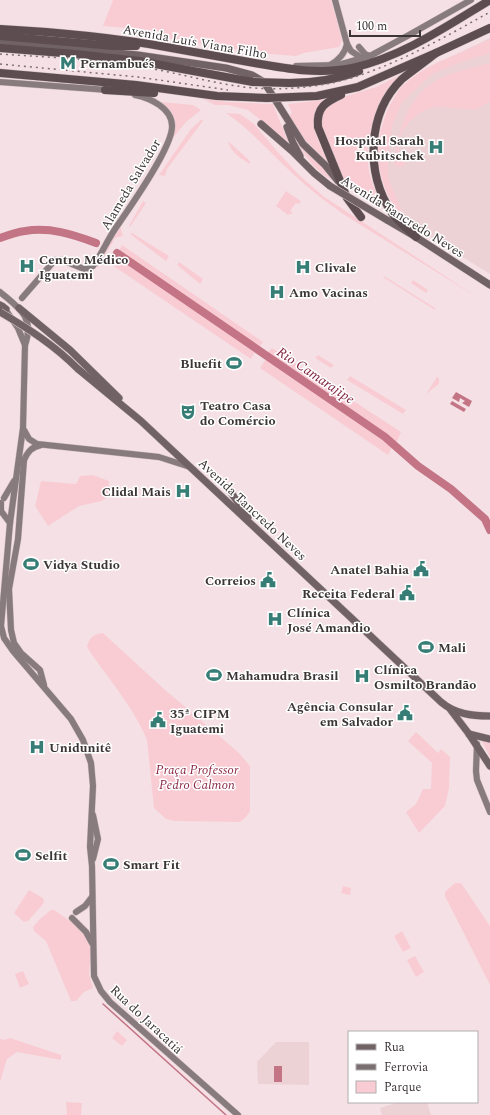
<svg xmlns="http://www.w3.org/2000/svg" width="490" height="1115" font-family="Spectral,serif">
<rect width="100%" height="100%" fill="#f5e1e5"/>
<g fill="#ecd1d5">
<polygon points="490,38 490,274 410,224 388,188 384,131 398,98 436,64"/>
<polygon points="276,1042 309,1042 309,1085 258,1084 257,1062"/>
<polygon points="399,1102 427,1102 431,1115 382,1115 380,1108"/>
</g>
<g fill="#f9ccd4">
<polygon points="113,0 331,0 342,40 339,47 304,53 296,56 257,53 161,37 162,31 103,26"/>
<path d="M 490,39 L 490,53 L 461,62 L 432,74 L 402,102 L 392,127 L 388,154 L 388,178 L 405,219 C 375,189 371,142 390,105 C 394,98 399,88 406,83 C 430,61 462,54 490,39 Z"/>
<path d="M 490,63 L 490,101 C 486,104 481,108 476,109 C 463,111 449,106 436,107 C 418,109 395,131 399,150 C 400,155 403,160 405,165 L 401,167 L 395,166 C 397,129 409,89 448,75 C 462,70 476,67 490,63 Z"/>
<path d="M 400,75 C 372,107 357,152 376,192 L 374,195 L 369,197 L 345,183 L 333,159 L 320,125 L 323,109 L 340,98 L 376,87 Z"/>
<polygon points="203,99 228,102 273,104 288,142 248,110 228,105 215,105"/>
<path d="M 323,100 C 304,120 320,144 329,164 C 310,148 301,136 289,115 L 292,113 L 288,104 Z"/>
<path d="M 161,102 L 193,105 L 201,110 L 186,122 L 173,138 C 177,121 175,114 161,102 Z"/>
<path d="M 226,113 L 240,114 L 254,124 L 276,150 L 298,174 L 323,196 L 480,299 L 343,214 C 326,202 309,189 294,175 C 271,154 251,130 226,113 Z"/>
<polygon points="202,119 203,121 167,169 165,176 159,175 191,129"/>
<path d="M 295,138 C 307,154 323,165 333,181 C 315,171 304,156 295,138 Z"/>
<path d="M 228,141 L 248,159 L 250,162 L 250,164 C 241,159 230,152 228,141 Z"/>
<polygon points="286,191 301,201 299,204 296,203 290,211 293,213 288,215 276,206"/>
<polygon points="143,201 146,203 130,227 129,226"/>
<polygon points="120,225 123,236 115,238 98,268 95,266"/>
<polygon points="132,233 169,256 166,261 130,234"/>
<polygon points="122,245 263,342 259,347 119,251"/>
<polygon points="116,256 255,352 251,359 112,265"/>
<polygon points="179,262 203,279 200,284 177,265"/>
<polygon points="384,276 435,308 435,310 383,277"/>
<polygon points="413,280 428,290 426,293 411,283"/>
<polygon points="272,348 401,432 397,442 267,353"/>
<polygon points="318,355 334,365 331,368 315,358"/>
<polygon points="266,359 392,447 388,455 260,368"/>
<polygon points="350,376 406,410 403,414 347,380"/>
<polygon points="437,377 439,378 439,384 426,394"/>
<polygon points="93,475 109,481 108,496 102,501 79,506 48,526 35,506 41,481 76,484 80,476"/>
<path d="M 103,633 L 164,689 L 238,752 L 250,766 L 250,811 L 246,817 L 240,822 L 174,821 L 166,819 L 154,808 L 147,740 C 135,710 109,679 90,652 L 87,646 C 90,637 94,634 103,633 Z"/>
<polygon points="416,732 438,753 441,749 450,757 449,788 445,806 419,833 406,812 416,804 423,789 431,789 432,763 408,741"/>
<polygon points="481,740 490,743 490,757"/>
<polygon points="455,883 461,883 490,926 490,985 445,896 445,892"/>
<polygon points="343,886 351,888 350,895 341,893"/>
<polygon points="29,890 43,898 44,901 43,904 28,921 24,922 14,913"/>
<polygon points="51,910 54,910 83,930 88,936 91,948 89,974 93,988 84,992 76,1001 71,1001 46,941 34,931 33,927 40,919"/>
<polygon points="402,931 411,948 403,952 394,936"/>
<polygon points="415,956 424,972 416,977 407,960"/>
<polygon points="23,971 29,984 20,988 15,974"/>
<polygon points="117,1031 127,1040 122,1046 112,1038"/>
<polygon points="10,1038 61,1055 61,1060 17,1052 7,1059 0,1082 0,1039 4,1040"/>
<polygon points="66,1102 82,1103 81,1115 67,1115"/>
</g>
<g fill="#c37485">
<polygon points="456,392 472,401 469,407 462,403 465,401 460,398 459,402 452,398"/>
<polygon points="452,401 466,409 464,412 450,404"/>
<rect x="274" y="1066" width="8" height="16"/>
</g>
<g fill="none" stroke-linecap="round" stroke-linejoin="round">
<polyline stroke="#c37485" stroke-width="1.5" points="103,1004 226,1115"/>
<g stroke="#c37485" stroke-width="8">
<path d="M 0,238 C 8,235 16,232 25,231 C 50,227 72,234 96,243"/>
<polyline points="117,253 385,437 418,466 451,489 485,519 490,530"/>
</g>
<defs>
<g id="secondary">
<polyline points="335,0 347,44 351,51 362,58"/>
<polyline points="359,47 365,54 370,56"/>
<path d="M 330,65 C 339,60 345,54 347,44"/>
<polyline points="296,66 338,65 370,56 409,35 471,0"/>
<polyline points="0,82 108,90"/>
<path d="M 0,292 C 19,308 35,317 25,345"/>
<path d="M 22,298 L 55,260 L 62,260 L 84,269 C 88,269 90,268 93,266 C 101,255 107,241 115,229 C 128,210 173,147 172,126 C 172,108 150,98 135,95"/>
<polyline points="3,306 18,328 25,345 23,428 10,523 1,626 4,638 13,651 71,719 83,740 91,763 93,786 90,847 92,866 94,976 101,991 110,1002 238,1115"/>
<polyline points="24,430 29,439 37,444 159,457 190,467"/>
<path d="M 41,445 C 32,447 28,451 24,460 L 18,539 L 9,589 L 11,630 L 14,643 L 21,653 L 40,670 L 44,685"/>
<polyline points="4,498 14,481"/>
<polyline points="1,503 1,511 10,523"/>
<polyline points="477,744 476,771 477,780 490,812"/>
<polyline points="93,859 98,839 93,815"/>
<polyline points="76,912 85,906 92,897"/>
<polyline points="72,918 86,932 92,943"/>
</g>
<g id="primary">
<polyline points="0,42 138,55 226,68 252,75 264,82 303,144 325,165 338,181"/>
<polyline points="261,124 292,151 314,173 330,186"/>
<polyline points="287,127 293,143 300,156"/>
<polyline points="387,220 416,237 490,285"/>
<polyline points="0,305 6,309"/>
<polyline points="19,308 70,350 119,398"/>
<path d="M 78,369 L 141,421 L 441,702 C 455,714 472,716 490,716"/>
<polyline points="230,491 248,517"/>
<polyline points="450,709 469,734 490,766"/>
<polyline points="469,734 490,739"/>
</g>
<g id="highway">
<path d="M 0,29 C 56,32 111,37 166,47 C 194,52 222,57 249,62 C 283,68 317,75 352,68 C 402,57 447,26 490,0"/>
<polyline points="0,36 113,46 136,46"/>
<polyline points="0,48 75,54 139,61 253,82"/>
<polyline points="0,73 136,85 217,96 267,98"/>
<path d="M 289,83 C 312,83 338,79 359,71"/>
<polyline points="105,90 154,93"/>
<path d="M 341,95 C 326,102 316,107 318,127 L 347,198 L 361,217"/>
<polyline points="292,97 317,96 358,87 436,53 490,28"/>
<path d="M 416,237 C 408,229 398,222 392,213 C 365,173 367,113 402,79 C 413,70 425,62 436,53"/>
</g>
</defs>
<use href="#secondary" stroke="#d0bfc2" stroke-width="7"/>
<use href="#primary" stroke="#d0bfc2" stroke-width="8"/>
<use href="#highway" stroke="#d0bfc2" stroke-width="9"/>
<use href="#secondary" stroke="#877b7d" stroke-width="6"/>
<use href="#primary" stroke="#706265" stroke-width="7"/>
<use href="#highway" stroke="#5d4d50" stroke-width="8"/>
<g stroke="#7a6e70" stroke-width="1.5" stroke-dasharray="2 4" stroke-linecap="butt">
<path d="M 0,54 C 45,57 91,59 136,66 C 170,71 203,81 237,86 C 269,91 304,89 336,82 C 388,70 443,38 490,12"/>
<polyline points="0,64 138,77 228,90"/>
</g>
<defs>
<g id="primary-bridge">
<polyline points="330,186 387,220"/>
<path d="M 0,312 C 29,329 54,345 78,369"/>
</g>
<g id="highway-bridge">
<polyline points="253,82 289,83"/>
<polyline points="267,98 292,97"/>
</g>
</defs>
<use href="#primary-bridge" stroke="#d0bfc2" stroke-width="8" stroke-linecap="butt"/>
<use href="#highway-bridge" stroke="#d0bfc2" stroke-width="9" stroke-linecap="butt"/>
<use href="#primary-bridge" stroke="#706265" stroke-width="7"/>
<use href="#highway-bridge" stroke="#5d4d50" stroke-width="8"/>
</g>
<defs>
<symbol id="metro-bare" viewBox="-9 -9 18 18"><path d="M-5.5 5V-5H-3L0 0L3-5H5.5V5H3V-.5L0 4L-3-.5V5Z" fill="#367d76" stroke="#fff" stroke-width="2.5" paint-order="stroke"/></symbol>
<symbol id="hospital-bare" viewBox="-9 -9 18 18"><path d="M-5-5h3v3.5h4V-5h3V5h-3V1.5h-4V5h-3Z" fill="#367d76" stroke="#fff" stroke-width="2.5" paint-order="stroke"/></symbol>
<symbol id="stadium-bare" viewBox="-9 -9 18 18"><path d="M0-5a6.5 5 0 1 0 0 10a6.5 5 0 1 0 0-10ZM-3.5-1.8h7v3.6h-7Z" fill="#367d76" stroke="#fff" stroke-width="2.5" paint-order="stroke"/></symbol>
<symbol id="theatre-bare" viewBox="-9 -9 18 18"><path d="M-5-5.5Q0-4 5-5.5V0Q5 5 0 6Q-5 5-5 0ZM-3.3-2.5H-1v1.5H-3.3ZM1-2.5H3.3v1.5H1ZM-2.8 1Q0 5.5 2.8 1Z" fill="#367d76" stroke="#fff" stroke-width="2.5" paint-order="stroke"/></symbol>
<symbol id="civic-bare" viewBox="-9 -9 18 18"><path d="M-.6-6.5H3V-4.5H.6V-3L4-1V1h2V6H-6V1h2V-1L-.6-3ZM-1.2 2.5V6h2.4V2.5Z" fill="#367d76" stroke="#fff" stroke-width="2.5" paint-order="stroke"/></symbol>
</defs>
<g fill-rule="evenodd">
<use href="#metro-bare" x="57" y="52" width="22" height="22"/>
<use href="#hospital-bare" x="425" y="136" width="22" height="22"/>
<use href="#hospital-bare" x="16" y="255" width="22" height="22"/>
<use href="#hospital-bare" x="292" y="256" width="22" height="22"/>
<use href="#hospital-bare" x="266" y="281" width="22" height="22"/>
<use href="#stadium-bare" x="223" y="352" width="22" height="22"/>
<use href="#theatre-bare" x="177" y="401" width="22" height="22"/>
<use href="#hospital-bare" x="172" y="480" width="22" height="22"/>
<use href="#stadium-bare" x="20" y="553" width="22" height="22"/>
<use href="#civic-bare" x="410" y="558" width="22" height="22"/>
<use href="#civic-bare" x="257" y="569" width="22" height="22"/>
<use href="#civic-bare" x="396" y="582" width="22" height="22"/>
<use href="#hospital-bare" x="264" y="608" width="22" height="22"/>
<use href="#stadium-bare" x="415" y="636" width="22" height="22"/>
<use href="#stadium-bare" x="203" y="664" width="22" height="22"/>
<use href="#hospital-bare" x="351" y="665" width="22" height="22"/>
<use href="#civic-bare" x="394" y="702" width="22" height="22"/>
<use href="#civic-bare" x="147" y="709" width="22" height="22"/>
<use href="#hospital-bare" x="26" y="736" width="22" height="22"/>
<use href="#stadium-bare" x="12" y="844" width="22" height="22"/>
<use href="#stadium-bare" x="100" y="853" width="22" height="22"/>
</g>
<g text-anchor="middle" stroke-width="3" stroke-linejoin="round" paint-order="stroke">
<g font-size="13" fill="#3c3536" stroke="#fff">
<text transform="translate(195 41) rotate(10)" y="5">Avenida Luís Viana Filho</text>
<text transform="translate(130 184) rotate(-59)" y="5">Alameda Salvador</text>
<text transform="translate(403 216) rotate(32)" y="5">Avenida Tancredo Neves</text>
<text transform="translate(253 509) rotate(43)" y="5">Avenida Tancredo Neves</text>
<text transform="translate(147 1019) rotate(43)" y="5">Rua do Jaracatiá</text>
</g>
<g font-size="13" font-weight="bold" fill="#3c3536" stroke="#fff" text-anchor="start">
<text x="80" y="68">Pernambués</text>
<text x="424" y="145" text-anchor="end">Hospital Sarah<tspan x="424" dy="15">Kubitschek</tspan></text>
<text x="39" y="264">Centro Médico<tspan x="39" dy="15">Iguatemi</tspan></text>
<text x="315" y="272">Clivale</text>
<text x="289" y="297">Amo Vacinas</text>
<text x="222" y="368" text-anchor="end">Bluefit</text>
<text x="200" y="410">Teatro Casa<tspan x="200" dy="15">do Comércio</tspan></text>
<text x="171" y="496" text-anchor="end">Clidal Mais</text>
<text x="43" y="569">Vidya Studio</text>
<text x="409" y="574" text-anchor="end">Anatel Bahia</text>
<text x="256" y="585" text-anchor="end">Correios</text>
<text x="395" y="598" text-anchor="end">Receita Federal</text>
<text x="287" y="617">Clínica<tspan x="287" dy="15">José Amandio</tspan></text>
<text x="438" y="652">Mali</text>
<text x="374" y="674">Clínica<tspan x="374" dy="15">Osmilto Brandão</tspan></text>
<text x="226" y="680">Mahamudra Brasil</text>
<text x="393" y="711" text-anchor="end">Agência Consular<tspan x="393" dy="15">em Salvador</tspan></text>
<text x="170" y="718">35ª CIPM<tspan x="170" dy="15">Iguatemi</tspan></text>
<text x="49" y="752">Unidunitê</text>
<text x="35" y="860">Selfit</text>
<text x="123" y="869">Smart Fit</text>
</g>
<g font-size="13" font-style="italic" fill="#8c2c49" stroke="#fff">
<text x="197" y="774">Praça Professor<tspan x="197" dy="15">Pedro Calmon</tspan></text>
</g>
<g font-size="14" font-style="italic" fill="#832341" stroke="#fff">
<text transform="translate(316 375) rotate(34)" y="5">Rio Camarajipe</text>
</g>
</g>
<rect x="348" y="1031" width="130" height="72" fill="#ffffff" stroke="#b1aeaf"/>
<rect x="356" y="1044" width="20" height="6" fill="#706265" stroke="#b1aeaf"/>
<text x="384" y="1051" font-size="12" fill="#3c3536">Rua</text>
<rect x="356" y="1064" width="20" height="6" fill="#7a6e70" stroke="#b1aeaf"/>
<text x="384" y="1071" font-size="12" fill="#3c3536">Ferrovia</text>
<rect x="356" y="1081" width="20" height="12" fill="#f9ccd4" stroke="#b1aeaf"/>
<text x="384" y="1091" font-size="12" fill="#3c3536">Parque</text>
<path d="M350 30v6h70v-6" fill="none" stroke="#3c3536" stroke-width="2"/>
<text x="356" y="30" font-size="12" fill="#3c3536" stroke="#ffffff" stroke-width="3" paint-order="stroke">100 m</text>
</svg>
